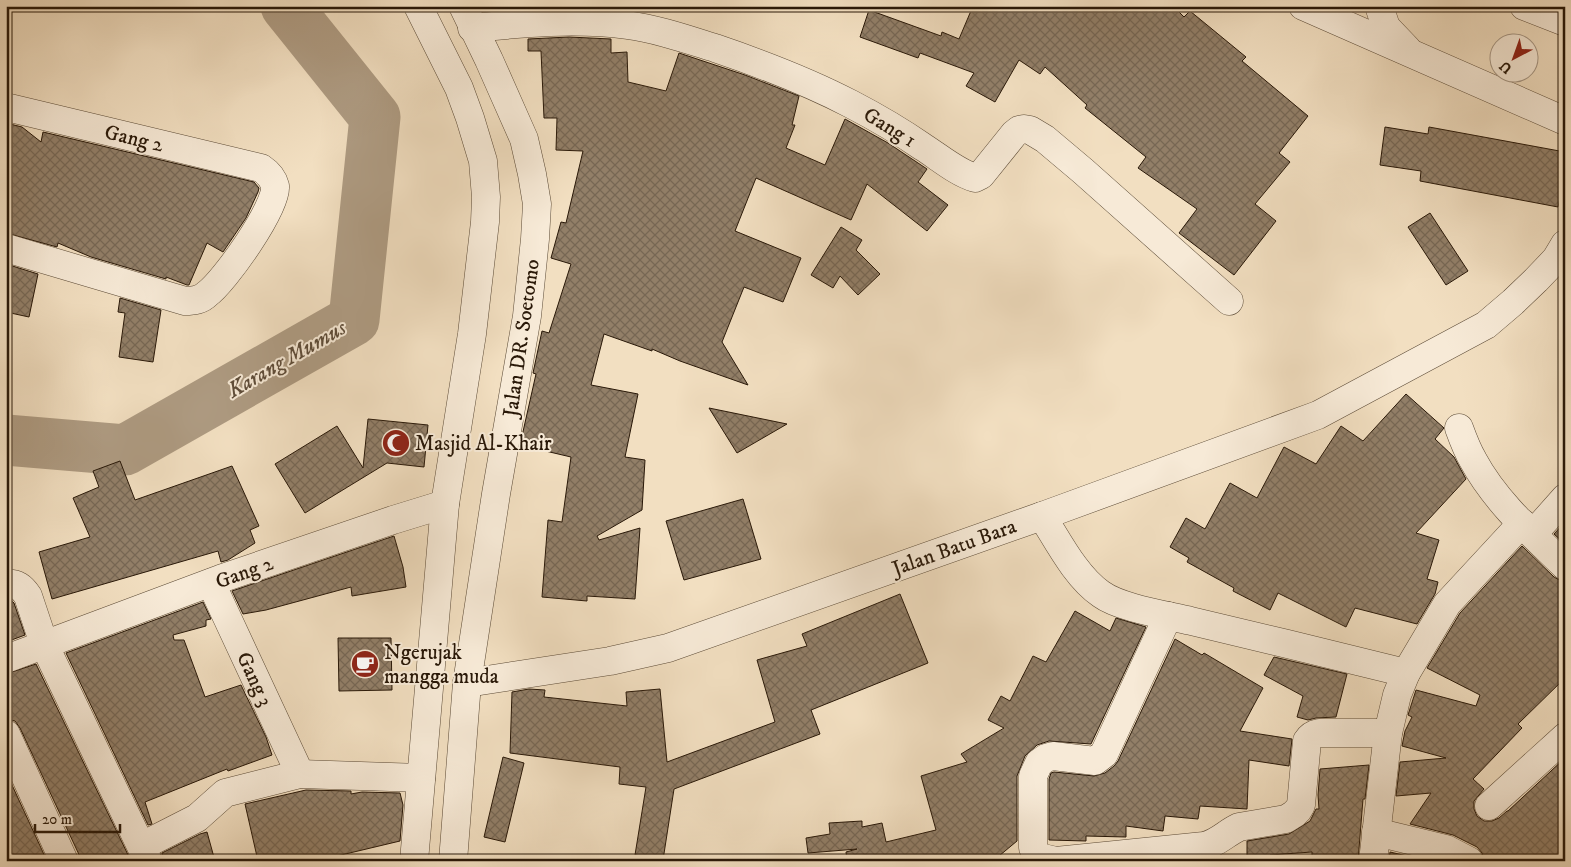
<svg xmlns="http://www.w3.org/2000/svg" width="1571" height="867" font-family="'IM FELL DW Pica',serif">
<defs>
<pattern id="building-cross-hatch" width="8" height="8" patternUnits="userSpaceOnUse" patternTransform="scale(1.25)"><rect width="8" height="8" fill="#927f68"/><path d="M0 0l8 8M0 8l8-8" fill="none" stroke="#776754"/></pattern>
</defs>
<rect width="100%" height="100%" fill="#f2dfc1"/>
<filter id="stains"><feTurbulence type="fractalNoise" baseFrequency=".004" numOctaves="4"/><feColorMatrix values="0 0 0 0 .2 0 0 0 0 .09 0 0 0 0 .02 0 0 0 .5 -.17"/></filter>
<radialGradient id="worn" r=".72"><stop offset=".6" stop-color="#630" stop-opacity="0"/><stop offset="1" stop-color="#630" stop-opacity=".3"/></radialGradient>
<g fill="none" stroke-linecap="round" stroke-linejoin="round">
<polyline stroke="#ae9b82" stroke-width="51" points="6,440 125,450 354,320 375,117 286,6"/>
</g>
<g fill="url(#building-cross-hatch)" stroke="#291808">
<polygon points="973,6 1173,6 1184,17 1190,11 1246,57 1242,61 1308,116 1279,153 1290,162 1255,204 1276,221 1234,275 1179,233 1197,209 1138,168 1146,157 1085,108 1087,105 1045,67 1040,74 1019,60 995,102 966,86 974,73 920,53 918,58 860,37 869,10 941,36 942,32 959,39"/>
<polygon points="569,37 611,39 611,53 627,52 628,82 666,91 679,53 745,75 799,96 792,125 795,125 786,148 825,165 845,119 888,143 927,169 918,182 948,205 927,231 867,184 851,220 756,178 735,231 801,258 783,302 744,287 722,342 748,385 680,361 652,349 652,351 604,334 591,385 638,394 625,457 645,460 642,510 597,536 599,540 640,528 635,599 587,596 587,601 542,597 548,520 562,522 571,457 520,445 536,374 533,373 542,331 549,333 571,264 551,258 561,222 566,223 583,151 556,150 557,118 544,118 541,51 528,51 528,39"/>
<polygon points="6,123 22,127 41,142 43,132 254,182 259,188 258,192 246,218 223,252 207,243 189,285 187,285 166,277 166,279 91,257 58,243 57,247 6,233 6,189 10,169 6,167"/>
<polygon points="1385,127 1428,134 1429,127 1565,152 1565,173 1558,207 1420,181 1421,171 1380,165"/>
<polygon points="1430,213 1468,271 1446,285 1408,227"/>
<polygon points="841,227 862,240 856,250 880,274 858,295 840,276 833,288 811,275"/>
<polygon points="6,264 38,274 29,317 6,312"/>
<polygon points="120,298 161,310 153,362 119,357 125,313 118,312"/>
<polygon points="1406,394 1444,428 1435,439 1454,457 1466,479 1416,533 1439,540 1427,579 1438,582 1435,594 1417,624 1355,608 1346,627 1278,593 1270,610 1233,591 1234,588 1187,562 1189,558 1170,547 1186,518 1205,529 1230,483 1257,498 1284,447 1316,464 1341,426 1363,441"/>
<polygon points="709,408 787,424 737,453"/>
<polygon points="368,419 428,425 424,467 387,463 305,513 275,464 337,426 363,468"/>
<polygon points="120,461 135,500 232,466 259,526 250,530 255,543 228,560 221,562 218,551 52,599 39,552 90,537 73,498 99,487 93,471"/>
<polygon points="743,499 761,559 684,580 666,521"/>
<polygon points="1565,522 1565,544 1554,534"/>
<polygon points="394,536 403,567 406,587 352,596 351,587 266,610 243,614 232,591"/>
<polygon points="1522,546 1554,577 1561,581 1565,581 1565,678 1518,724 1522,728 1473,779 1484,789 1474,801 1474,809 1477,816 1484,821 1492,821 1499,818 1507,811 1508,811 1565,758 1565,861 1485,861 1482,853 1477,847 1453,835 1410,824 1431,793 1396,796 1400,762 1446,758 1402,746 1405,731 1412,717 1408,715 1416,690 1476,706 1480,695 1427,668 1460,613"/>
<polygon points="900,594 928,663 811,710 820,734 674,789 663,860 635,855 646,787 619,784 620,767 510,753 512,692 529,689 545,690 544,697 627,706 626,692 660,689 667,762 775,722 757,660 807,646 802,634"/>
<polygon points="6,600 11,600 14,603 25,635 6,642"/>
<polygon points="203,602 211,619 206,620 206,626 173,635 174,640 184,640 205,697 241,685 266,737 272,755 228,771 227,769 145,802 152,824 148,825 66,653"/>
<polygon points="1075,611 1110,631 1116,618 1146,627 1091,744 1049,741 1037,745 1025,756 1017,776 1017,841 993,861 847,861 846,852 857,849 808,853 806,838 830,834 829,823 862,821 862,827 882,823 886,842 936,830 921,776 967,762 961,754 1004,728 988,720 1001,696 1010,701 1033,656 1046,662"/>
<polygon points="338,638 391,638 392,690 339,691"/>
<polygon points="1175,639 1202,655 1204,653 1263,688 1240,731 1292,739 1289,766 1249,760 1247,809 1200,806 1198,819 1165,816 1163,831 1126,826 1126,837 1086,836 1086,841 1049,840 1049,779 1051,773 1054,772 1094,776 1105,773 1114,766 1118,761"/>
<polygon points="1274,657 1347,674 1336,717 1316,718 1308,720 1297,717 1303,696 1264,675"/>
<polygon points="36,664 131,861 127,861 126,858 121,861 82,861 20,728 15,721 6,719 6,674"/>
<polygon points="503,757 524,763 505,842 484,837"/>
<polygon points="1369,765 1365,799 1363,799 1358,861 1312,861 1312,852 1270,855 1270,861 1247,860 1247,841 1289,834 1310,821 1316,809 1319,809 1318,795 1320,769"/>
<polygon points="6,772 47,861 6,861"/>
<polygon points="306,790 351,791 351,794 362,792 400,793 403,805 400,841 316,861 258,861 245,804"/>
<polygon points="207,832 215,861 163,861 162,853 200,834"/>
<polygon points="1390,852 1428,861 1389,861"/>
</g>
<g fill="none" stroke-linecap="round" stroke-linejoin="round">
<defs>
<g id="minor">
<polyline points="1303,6 1565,121"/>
<polyline points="1379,6 1386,27 1407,49"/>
<polyline points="1524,6 1565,22"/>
<path d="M 472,28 C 524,23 576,18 627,25 C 657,29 686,39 715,48 C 762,64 807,81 851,104 C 876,117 900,131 923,147 C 939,157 956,172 975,178 L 981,175 L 1014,134 L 1019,130 L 1024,129 L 1030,130 L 1045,139 L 1083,171 L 1229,301"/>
<path d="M 6,107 L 261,168 C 267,172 273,178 275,186 C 278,206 224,282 207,294 C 201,300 194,301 185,301 L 6,248"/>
<path d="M 1459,428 C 1463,439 1467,450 1473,460 C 1495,501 1532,534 1565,566"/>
<polyline points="1042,516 1318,415 1486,325 1513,302 1536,280 1556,259 1565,244"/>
<polyline points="1533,534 1565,498"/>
<polyline points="211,583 300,774"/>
<path d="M 6,584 C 17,583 22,587 28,596 L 44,644 L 148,861"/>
<path d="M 1168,616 L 1104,754 L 1095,761 L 1053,756 L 1046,758 L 1039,763 L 1033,776 L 1033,848 L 1039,857 L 1056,861 L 1204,846 C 1218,843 1226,833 1239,827 L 1286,819 L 1294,814 L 1298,810 L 1301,805 L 1307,741 C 1310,736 1313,734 1319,733 L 1388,733"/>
<polyline points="6,659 220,579 393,520 445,504"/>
<path d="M 467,683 L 610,661 L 668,648 L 1042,516 C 1058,541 1076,577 1101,594 C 1120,608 1166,615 1191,621 C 1263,638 1334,655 1406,673"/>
<polyline points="6,734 64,861"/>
<polyline points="1489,806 1565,737"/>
<polyline points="1376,832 1446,849 1469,861"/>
<polyline points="142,846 197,818 225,793 300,774 421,778"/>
<polyline points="1373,861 1388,733 1397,695 1406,673 1447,604 1522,523"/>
</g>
<g id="tertiary">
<polyline points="414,861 445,504 472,334 485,222 486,197 483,161 470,118 459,88 418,6"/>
<polyline points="453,861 467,683 496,494 527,316 535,239 537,204 532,174 524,139 489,60 463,6"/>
</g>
</defs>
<use href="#minor" stroke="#5b4a36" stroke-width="29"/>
<use href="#tertiary" stroke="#5b4a36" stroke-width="29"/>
<use href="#minor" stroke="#f7ead7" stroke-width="28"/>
<use href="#tertiary" stroke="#f7ead7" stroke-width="28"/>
</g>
<defs>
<symbol id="mosque-disc" viewBox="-11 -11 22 22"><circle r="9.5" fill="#8f2418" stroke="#f7ead7"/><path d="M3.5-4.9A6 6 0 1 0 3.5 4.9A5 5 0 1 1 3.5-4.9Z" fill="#fff"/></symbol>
<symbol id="cafe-disc" viewBox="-11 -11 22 22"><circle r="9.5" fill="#8f2418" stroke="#f7ead7"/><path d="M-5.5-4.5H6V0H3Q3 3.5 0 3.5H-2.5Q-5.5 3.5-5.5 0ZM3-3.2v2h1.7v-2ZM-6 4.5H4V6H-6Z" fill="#fff"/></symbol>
</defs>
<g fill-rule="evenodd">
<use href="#mosque-disc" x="380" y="427" width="32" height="32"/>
<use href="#cafe-disc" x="349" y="648" width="32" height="32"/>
</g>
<g text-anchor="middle" stroke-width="4" stroke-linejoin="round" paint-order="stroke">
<g font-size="21" fill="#291808" stroke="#f7ead7">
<text transform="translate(890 127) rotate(31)" y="7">Gang 1</text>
<text transform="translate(134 138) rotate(13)" y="7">Gang 2</text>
<text transform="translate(521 338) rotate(-82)" y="7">Jalan DR. Soetomo</text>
<text transform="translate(954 547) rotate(-20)" y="7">Jalan Batu Bara</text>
<text transform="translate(244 572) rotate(-20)" y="7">Gang 2</text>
<text transform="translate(255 679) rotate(65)" y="7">Gang 3</text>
</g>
<g font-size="21" fill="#291808" stroke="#f7ead7" text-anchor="start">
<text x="415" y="450">Masjid Al-Khair</text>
<text x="384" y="659">Ngerujak<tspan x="384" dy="24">mangga muda</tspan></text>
</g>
<g font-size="22" font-style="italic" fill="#5e4c39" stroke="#f7ead7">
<text transform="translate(286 358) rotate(-30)" y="8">Karang Mumus</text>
</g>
</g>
<rect width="1571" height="867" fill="none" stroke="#f2dfc1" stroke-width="25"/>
<rect x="8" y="8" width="1556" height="852" fill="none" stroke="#291808" stroke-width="2.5"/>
<rect x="12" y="12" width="1546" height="842" fill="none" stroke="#291808"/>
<g transform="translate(1514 58) rotate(221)"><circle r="24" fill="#f7ead7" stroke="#a59684"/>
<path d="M0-4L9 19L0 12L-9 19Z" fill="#8f2418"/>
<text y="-8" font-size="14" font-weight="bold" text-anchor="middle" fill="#291808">U</text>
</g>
<path d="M35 824v8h85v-8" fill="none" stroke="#291808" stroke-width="2.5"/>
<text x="42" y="824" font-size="15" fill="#291808" stroke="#f7ead7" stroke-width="4" paint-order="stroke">20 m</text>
<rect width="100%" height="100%" filter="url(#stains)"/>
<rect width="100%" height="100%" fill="url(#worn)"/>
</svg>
